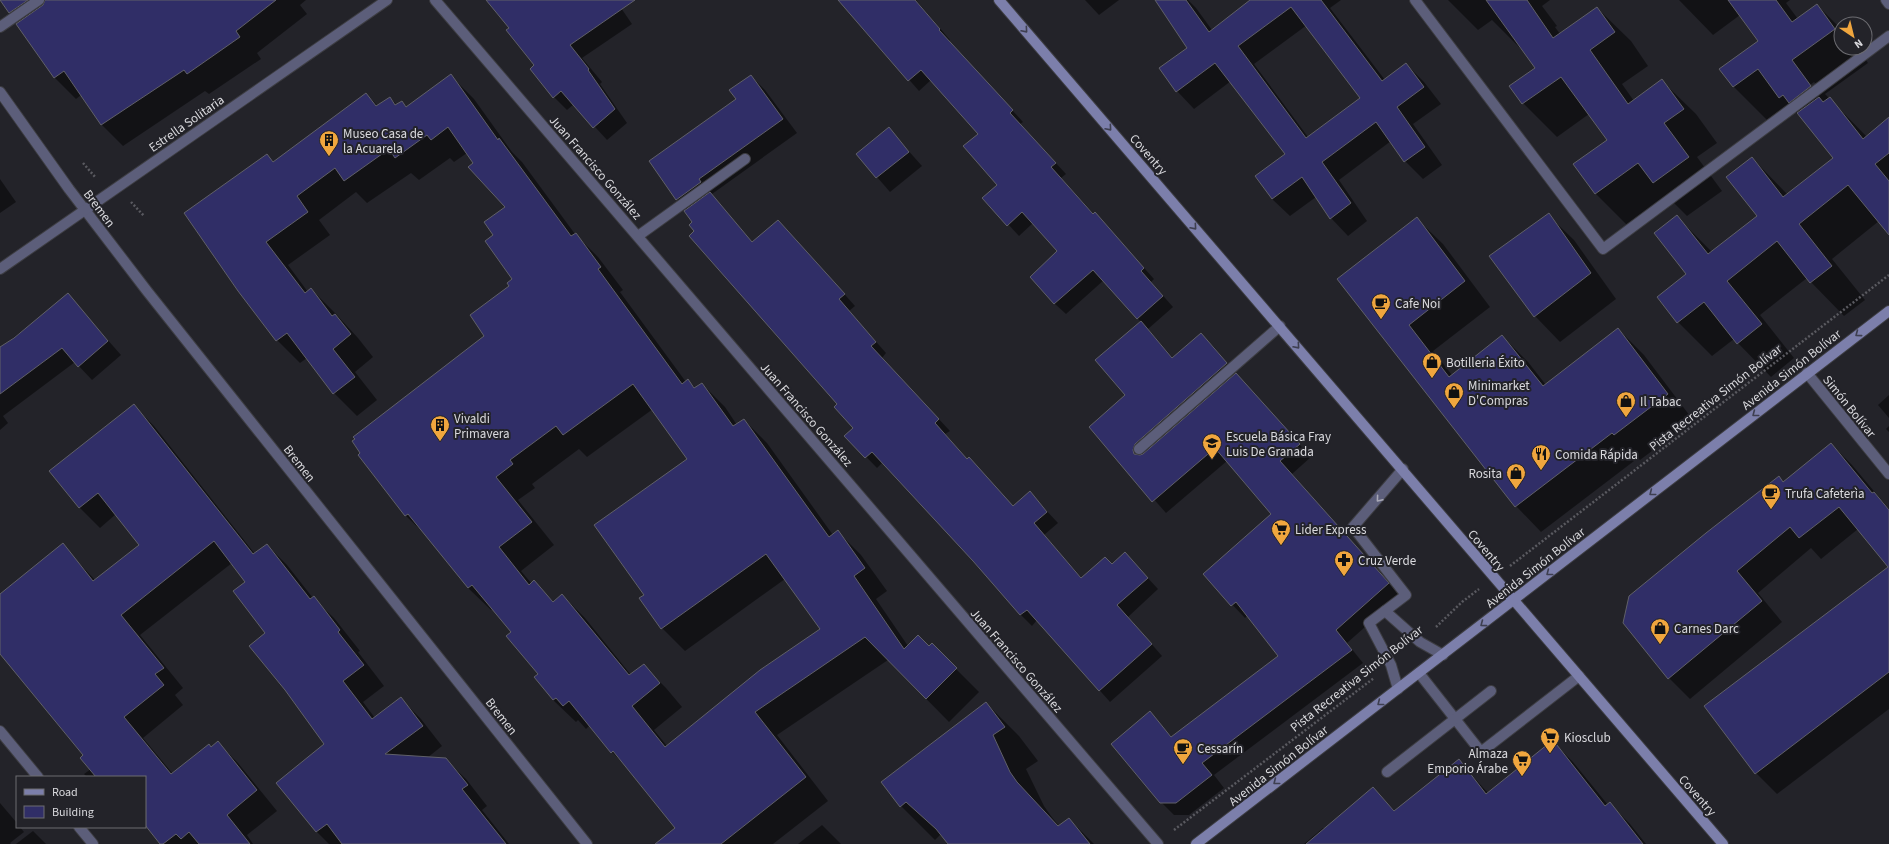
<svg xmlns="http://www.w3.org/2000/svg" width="1889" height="844" font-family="'Source Sans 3',sans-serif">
<rect width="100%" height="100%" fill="#232329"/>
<g fill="#0007" fill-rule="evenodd">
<polygon points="1,0 306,0 300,5 307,14 257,53 261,59 209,94 205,91 123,146 101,124 81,95 76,99 54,77 20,23"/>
<polygon points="494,0 626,0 619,5 632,24 582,58 602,82 600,84 627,123 607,140 574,104 567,110 554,97"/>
<polygon points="839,0 916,0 950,40 949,41 1023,122 1020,124 1066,174 1061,178 1094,214 1105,224 1154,279 1151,282 1173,307 1148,329 1173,358 1201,334 1214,347 1238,377 1311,457 1292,474 1400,596 1347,643 1363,663 1214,775 1224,788 1189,815 1174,815 1161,802 1149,712 1172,737 1280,656 1248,615 1245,618 1204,575 1272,514 1227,461 1166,513 1090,427 1127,395 1141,322 1104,280 1066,314 1055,304 1032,277 1058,252 1033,223 1019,236 984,198 999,185 979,134 931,80 919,91"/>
<polygon points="1085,0 1119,0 1099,15"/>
<path d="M 1165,0 L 1188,0 L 1196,8 L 1212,30 L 1252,0 L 1341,0 L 1330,8 L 1385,80 L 1406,64 L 1424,82 L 1441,104 L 1413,124 L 1442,165 L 1423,179 L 1405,161 L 1391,141 L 1339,180 L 1367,221 L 1348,236 L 1331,218 L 1316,197 L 1290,216 L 1272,199 L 1286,154 L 1231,81 L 1194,109 L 1177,91 L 1189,48 ZM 1307,25 L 1361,98 L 1308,137 L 1254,64 Z"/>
<polygon points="1448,0 1550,0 1542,6 1557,26 1555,27 1560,34 1597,8 1631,41 1648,66 1622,84 1634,101 1662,81 1696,114 1717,143 1697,157 1722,191 1687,216 1669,198 1629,227 1595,193 1608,141 1589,114 1557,137 1523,103 1511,86 1536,68 1523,49 1522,50 1492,20 1478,30"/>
<path d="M 1679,0 L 1790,0 L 1786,3 L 1798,19 L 1817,5 L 1841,29 L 1841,48 L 1858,48 L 1868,63 L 1825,94 L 1867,137 L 1889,127 L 1889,233 L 1879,221 L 1832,259 L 1865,300 L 1844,316 L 1807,278 L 1760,315 L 1794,358 L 1771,377 L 1734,339 L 1712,356 L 1678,322 L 1659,298 L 1688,274 L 1677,217 L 1712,252 L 1758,216 L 1752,158 L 1788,195 L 1834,158 L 1807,124 L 1788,105 L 1767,120 L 1734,87 L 1721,69 L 1759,41 L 1740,15 L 1713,35 ZM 1814,82 L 1816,84 L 1790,103 L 1789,101 Z"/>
<path d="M 451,76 L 474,99 L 512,152 L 522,162 L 575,234 L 598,257 L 623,290 L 620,292 L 686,382 L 688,381 L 696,388 L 702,384 L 725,407 L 737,425 L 744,420 L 767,443 L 833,535 L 838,532 L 861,555 L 887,591 L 876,599 L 908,646 L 929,648 L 932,645 L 979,692 L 949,722 L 888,660 L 777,735 L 828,801 L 773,844 L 670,844 L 676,829 L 629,769 L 612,752 L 590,725 L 586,729 L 578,720 L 576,722 L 553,700 L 512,632 L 493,609 L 491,610 L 468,588 L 429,538 L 406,516 L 359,455 L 486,336 L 514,279 L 494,235 L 506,207 L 467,153 L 454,162 L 450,158 L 419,180 L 411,173 L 367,203 L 356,192 L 319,220 L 330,235 L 288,265 L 308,292 L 311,289 L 334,312 L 358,338 L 373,357 L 355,372 L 377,400 L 357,416 L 334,393 L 307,358 L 300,363 L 277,340 L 239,291 L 267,155 L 274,162 L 366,94 L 378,106 L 390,98 L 397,105 L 402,102 L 407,107 ZM 653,409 L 689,459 L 645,595 L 662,628 L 685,651 L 785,579 L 821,629 L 667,746 L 654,730 L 682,707 L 666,688 L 643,665 L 631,675 L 585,618 L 562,595 L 554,602 L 534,582 L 532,584 L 521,571 L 554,545 L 518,500 L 535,488 L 532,484 L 579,449 L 587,457 Z"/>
<polygon points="751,76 765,90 797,133 712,194 714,197 753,243 778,221 789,232 855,306 849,311 886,353 882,358 950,431 945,434 968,460 1013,507 1030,493 1058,523 1044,535 1082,578 1112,565 1125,553 1158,589 1128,617 1162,656 1110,702 1037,620 1032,626 1021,615 973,560 883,462 877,468 846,436 854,428 838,404 696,231 687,210 677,200 650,161 737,99"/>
<polygon points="889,129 922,166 890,192 857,154"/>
<polygon points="0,179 16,202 0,213"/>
<polygon points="1548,215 1574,240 1616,299 1560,342 1535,316"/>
<polygon points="1417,219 1443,244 1490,307 1433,351 1452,375 1502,336 1528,362 1546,385 1618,329 1644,355 1693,420 1640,460 1638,458 1541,532 1516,506 1338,279"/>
<polygon points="68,295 121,355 92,380 75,362 3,416 8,423 0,430 0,348"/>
<polygon points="1889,395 1889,418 1878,405"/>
<polygon points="134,406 154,426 255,554 267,545 287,565 313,598 334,618 360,651 358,652 384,686 363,702 375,718 401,699 421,719 442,746 427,758 445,759 466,779 487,806 482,810 509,844 329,844 317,832 277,783 325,744 267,633 247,582 232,563 140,635 183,688 175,695 183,705 143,738 173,774 218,743 238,763 277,811 247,835 253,844 162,844 145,824 145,777 87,777 84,774 91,769 84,756 0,652 0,595 62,545 95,580 140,546 116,514 100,528 79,507"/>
<polygon points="1889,426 1889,432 1886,429"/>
<polygon points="1831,444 1852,465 1889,509 1889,566 1858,529 1821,559 1811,548 1758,593 1782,622 1690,699 1669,678 1625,623 1778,477 1784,483"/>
<polygon points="1889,568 1889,709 1777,794 1756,773"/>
<polygon points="986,703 1019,736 1038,761 1026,769 1044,806 1051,816 1059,826 1069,819 1094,844 947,844 945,839 940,835 935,840 901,806 882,782"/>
<polygon points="1553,742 1573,762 1608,805 1610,804 1630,824 1646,844 1304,844 1323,828 1325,829 1373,788 1395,811 1459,761 1488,793"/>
<polygon points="0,803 17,823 17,827 20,827 24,832 10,843 11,844 0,844"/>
<polygon points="822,825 841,844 798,844"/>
<polygon points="33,831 46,844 16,844"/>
</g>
<g fill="#302e67" stroke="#606068" fill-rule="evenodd">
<polygon points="0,0 28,0 9,13"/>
<polygon points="45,0 276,0 236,31 240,37 187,74 184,70 101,125 64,71 54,78 16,24 43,5"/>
<polygon points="486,0 635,0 570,45 589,69 588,70 615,109 593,128 561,91 553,98 530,69 534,65 506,30 509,28"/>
<polygon points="838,0 915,0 940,29 939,30 1013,110 1010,113 1056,163 1051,167 1093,214 1095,212 1144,268 1141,271 1163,296 1137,319 1093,270 1054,304 1030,277 1057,251 1022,212 1007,226 982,198 997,185 963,146 978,134 921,70 908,81"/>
<path d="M 1155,0 L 1186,0 L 1209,32 L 1250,0 L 1321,0 L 1382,81 L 1406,63 L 1424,87 L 1397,107 L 1425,147 L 1404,162 L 1376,122 L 1322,162 L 1351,203 L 1330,219 L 1302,177 L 1272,199 L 1255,176 L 1285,154 L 1215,63 L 1176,92 L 1159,68 L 1187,48 ZM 1291,7 L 1360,98 L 1306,138 L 1238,46 Z"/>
<polygon points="1486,0 1527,0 1553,38 1597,7 1615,32 1590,50 1628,104 1662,79 1684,109 1664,123 1689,157 1653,183 1638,163 1595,194 1573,164 1607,140 1561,77 1522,104 1509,86 1535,68"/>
<polygon points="1728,0 1776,0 1792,22 1817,4 1835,29 1792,60 1811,86 1789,103 1783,95 1779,98 1758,69 1733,87 1719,69 1758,41"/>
<path d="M 451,74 L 498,140 L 499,138 L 571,236 L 576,233 L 601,267 L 598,269 L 682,384 L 688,379 L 694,388 L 702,383 L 733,426 L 744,419 L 829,537 L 838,530 L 865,568 L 854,576 L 904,649 L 918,635 L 929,646 L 932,643 L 957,668 L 926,699 L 865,637 L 755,712 L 806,777 L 721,844 L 655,844 L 675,828 L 613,751 L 611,753 L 569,701 L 563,706 L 556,698 L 553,700 L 534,677 L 538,674 L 506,636 L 511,632 L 472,585 L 468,588 L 408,514 L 405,516 L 358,455 L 360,453 L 352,441 L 355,439 L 353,437 L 484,336 L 470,315 L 509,286 L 507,283 L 512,279 L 485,241 L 493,235 L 484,222 L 505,207 L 468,167 L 473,163 L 448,127 L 431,140 L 427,135 L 395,158 L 389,149 L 344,181 L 335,168 L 297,196 L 308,212 L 266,242 L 305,293 L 311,288 L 332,316 L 335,314 L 351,334 L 333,349 L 355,377 L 333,394 L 287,333 L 276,341 L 238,291 L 184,213 L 267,154 L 273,162 L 366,93 L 376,106 L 390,97 L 395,105 L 402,101 L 406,107 ZM 633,384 L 687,459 L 594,525 L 644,595 L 639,598 L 661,629 L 766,554 L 820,629 L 760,670 L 665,747 L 632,706 L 660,683 L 644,664 L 629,675 L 562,594 L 553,602 L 534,580 L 529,585 L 499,547 L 532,522 L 496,477 L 513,464 L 510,460 L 556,426 L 563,435 Z"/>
<polygon points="751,75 783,119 699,179 701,182 676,200 649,161 736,99 729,90"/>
<polygon points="1819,97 1823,102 1830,97 1863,139 1889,117 1889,153 1875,164 1889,181 1889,235 1848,185 1799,224 1832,266 1810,283 1777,241 1727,281 1762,324 1737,344 1704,302 1677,323 1657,297 1686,274 1654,233 1677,215 1708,254 1757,216 1726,177 1752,157 1783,197 1833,158 1797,113"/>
<polygon points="889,127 909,152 876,178 856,154"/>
<polygon points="710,192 752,242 778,220 845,294 839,299 876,342 871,346 939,419 935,423 967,459 969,457 1013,506 1030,491 1047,512 1034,523 1081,578 1105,557 1112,564 1125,552 1148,578 1117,605 1152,644 1099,691 1027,610 1020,615 973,561 872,452 865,458 844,436 853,428 834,407 837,404 689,236 694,231 689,225 692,222 684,211"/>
<polygon points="1549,213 1591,273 1534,317 1489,256"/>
<polygon points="1417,217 1465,281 1409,325 1449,377 1502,335 1543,386 1618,328 1668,394 1614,435 1612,433 1515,507 1337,279"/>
<polygon points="68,293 108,341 78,367 62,348 0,394 0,347 14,338"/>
<polygon points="1141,321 1172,358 1201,333 1227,363 1135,444 1133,450 1134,454 1140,455 1143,454 1236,373 1300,444 1280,461 1389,583 1336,630 1352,650 1202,763 1212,775 1176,803 1160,803 1111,744 1150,711 1171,737 1278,656 1236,602 1231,606 1203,574 1271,514 1215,448 1152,502 1089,427 1125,395 1095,360"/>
<polygon points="134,404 253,554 267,544 310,599 314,596 340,630 338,632 364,665 343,681 372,719 401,697 423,726 385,754 446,758 468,785 462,789 506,844 342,844 327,824 316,832 276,783 324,744 285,690 249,646 265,633 233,591 245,582 214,541 121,615 164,668 155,674 164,685 124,717 171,774 209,744 211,747 218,741 257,790 227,815 250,844 199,844 189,832 181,839 176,834 163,844 160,844 145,825 145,777 96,777 80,758 83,755 0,654 0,594 63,543 93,581 139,545 98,493 79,508 49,471"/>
<polygon points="1831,443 1872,493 1874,492 1889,510 1889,672 1755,774 1704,706 1888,567 1839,507 1799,538 1790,527 1737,571 1762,601 1668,679 1623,623 1629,596 1706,533 1779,476 1783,482"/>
<polygon points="986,702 1005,727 993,735 1010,772 1017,782 1058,826 1069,818 1090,844 948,844 936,829 906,802 900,807 881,782"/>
<polygon points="1553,740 1605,806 1610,802 1643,844 1306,844 1373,787 1394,811 1459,759 1486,794"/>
</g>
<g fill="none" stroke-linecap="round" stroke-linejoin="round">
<defs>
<g id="lane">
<polyline points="1415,0 1603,249 1889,36"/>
<polyline points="638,236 745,159"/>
<polyline points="1385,611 1420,642 1443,655"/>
<polyline points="1419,673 1481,752 1579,676"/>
<polyline points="1398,689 1391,665 1369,623 1406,595 1353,527 1403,469"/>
<polyline points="1387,772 1491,691"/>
</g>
<g id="street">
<polyline points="435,0 1158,844"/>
<polyline points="1886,0 1889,4"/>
<polyline points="0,27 39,0"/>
<polyline points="0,92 69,189 147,291 587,844"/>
<polyline points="0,269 387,0"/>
<polyline points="1807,373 1889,474"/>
<polyline points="1139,449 1280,326"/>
<polyline points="0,731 38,777"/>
<polyline points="79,827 93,844"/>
</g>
<g id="secondary">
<polyline points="999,0 1723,844"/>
<polyline points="1196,844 1889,311"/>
</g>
</defs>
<use href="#lane" stroke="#3d3d42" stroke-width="12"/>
<use href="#street" stroke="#3d3d42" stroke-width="12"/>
<use href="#secondary" stroke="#3d3d42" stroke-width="12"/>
<g stroke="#5a5a60" stroke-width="2.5" stroke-dasharray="2 2" stroke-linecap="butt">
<polyline points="83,163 96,178"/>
<polyline points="131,202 144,216"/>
<polyline points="1510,566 1889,275"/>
<polyline points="1436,627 1462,602 1479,589"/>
<polyline points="1174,830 1374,678"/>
</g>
<use href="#lane" stroke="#5c5e7a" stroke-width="10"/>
<use href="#street" stroke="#5c5e7a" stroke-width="10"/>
<use href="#secondary" stroke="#7c7fab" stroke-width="10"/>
</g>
<defs><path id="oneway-chevron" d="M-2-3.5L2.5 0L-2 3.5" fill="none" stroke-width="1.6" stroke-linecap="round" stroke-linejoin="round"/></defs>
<g stroke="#3e3f50">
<use href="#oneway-chevron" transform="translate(1025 30) rotate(49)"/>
<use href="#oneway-chevron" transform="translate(1109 128) rotate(49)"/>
<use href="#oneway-chevron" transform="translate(1194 227) rotate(49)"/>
<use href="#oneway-chevron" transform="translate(1858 334) rotate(143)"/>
<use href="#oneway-chevron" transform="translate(1297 346) rotate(49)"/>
<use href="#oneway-chevron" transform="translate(1755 414) rotate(142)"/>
<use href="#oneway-chevron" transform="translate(1652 493) rotate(142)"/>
<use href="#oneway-chevron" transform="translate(1549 573) rotate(142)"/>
<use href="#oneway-chevron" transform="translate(1483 624) rotate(143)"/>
<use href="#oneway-chevron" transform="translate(1380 703) rotate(142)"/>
<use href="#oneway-chevron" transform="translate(1276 782) rotate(142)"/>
</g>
<use stroke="#a8a8b6" href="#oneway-chevron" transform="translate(1379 499) rotate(130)"/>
<defs>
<symbol id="building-pin" viewBox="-11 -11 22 30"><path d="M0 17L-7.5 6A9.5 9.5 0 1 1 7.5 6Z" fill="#f0a63e" stroke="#232329"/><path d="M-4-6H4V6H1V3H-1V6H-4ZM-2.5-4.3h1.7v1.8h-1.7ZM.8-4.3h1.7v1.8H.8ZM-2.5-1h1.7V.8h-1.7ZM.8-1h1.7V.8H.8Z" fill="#111"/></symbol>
<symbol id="cafe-pin" viewBox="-11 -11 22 30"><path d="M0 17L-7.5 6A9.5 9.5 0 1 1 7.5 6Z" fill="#f0a63e" stroke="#232329"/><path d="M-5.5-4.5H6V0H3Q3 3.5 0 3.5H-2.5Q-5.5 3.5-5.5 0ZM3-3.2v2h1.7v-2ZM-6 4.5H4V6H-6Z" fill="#111"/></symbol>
<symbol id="shop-pin" viewBox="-11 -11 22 30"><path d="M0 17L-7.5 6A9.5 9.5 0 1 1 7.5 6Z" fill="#f0a63e" stroke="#232329"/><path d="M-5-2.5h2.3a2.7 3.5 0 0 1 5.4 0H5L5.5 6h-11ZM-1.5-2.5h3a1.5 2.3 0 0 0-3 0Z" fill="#111"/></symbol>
<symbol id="school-pin" viewBox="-11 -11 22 30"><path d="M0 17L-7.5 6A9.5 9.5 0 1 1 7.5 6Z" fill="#f0a63e" stroke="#232329"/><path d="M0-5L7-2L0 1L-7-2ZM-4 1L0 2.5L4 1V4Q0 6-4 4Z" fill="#111"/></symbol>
<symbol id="restaurant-pin" viewBox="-11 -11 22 30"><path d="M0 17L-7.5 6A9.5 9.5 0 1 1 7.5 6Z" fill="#f0a63e" stroke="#232329"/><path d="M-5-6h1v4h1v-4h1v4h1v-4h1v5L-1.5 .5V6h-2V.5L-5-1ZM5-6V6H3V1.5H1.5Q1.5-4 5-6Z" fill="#111"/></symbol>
<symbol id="supermarket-pin" viewBox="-11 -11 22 30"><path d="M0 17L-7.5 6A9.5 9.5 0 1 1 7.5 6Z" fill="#f0a63e" stroke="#232329"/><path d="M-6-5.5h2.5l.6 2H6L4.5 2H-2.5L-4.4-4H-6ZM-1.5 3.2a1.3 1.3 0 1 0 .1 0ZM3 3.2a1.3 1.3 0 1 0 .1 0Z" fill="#111"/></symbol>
<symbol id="pharmacy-pin" viewBox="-11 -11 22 30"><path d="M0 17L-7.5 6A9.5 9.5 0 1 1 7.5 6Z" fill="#f0a63e" stroke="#232329"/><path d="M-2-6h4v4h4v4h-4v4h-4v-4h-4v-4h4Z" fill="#111"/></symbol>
</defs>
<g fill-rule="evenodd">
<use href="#building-pin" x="318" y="129" width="22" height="30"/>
<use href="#cafe-pin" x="1370" y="292" width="22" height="30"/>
<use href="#shop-pin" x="1421" y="351" width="22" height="30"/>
<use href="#shop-pin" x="1443" y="381" width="22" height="30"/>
<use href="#shop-pin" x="1615" y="390" width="22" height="30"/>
<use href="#building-pin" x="429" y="414" width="22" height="30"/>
<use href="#school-pin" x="1201" y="432" width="22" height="30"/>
<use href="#restaurant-pin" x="1530" y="443" width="22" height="30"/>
<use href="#shop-pin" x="1505" y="462" width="22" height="30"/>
<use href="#cafe-pin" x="1760" y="482" width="22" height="30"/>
<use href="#supermarket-pin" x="1270" y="518" width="22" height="30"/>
<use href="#pharmacy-pin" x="1333" y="549" width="22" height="30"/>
<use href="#shop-pin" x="1649" y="617" width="22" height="30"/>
<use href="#supermarket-pin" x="1539" y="726" width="22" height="30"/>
<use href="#cafe-pin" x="1172" y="737" width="22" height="30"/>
<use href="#supermarket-pin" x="1511" y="749" width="22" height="30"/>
</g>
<g text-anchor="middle" stroke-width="4" stroke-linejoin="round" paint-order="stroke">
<g font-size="13" fill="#dadade" stroke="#232329">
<text transform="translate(186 123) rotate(-35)" y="5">Estrella Solitaria</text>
<text transform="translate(1149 154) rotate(49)" y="5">Coventry</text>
<text transform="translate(596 167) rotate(49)" y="5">Juan Francisco González</text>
<text transform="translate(100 208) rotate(53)" y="5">Bremen</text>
<text transform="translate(1791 369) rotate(-38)" y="5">Avenida Simón Bolívar</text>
<text transform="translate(1715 397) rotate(-38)" y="5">Pista Recreativa Simón Bolívar</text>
<text transform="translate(1850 406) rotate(51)" y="5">Simón Bolívar</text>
<text transform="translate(807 414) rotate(49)" y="5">Juan Francisco González</text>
<text transform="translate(300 463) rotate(52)" y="5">Bremen</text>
<text transform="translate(1487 550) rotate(50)" y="5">Coventry</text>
<text transform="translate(1535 567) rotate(-38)" y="5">Avenida Simón Bolívar</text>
<text transform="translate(1017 660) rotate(49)" y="5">Juan Francisco González</text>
<text transform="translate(1356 678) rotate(-38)" y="5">Pista Recreativa Simón Bolívar</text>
<text transform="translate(502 716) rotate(52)" y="5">Bremen</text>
<text transform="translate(1278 765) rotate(-38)" y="5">Avenida Simón Bolívar</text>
<text transform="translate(1698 795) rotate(49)" y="5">Coventry</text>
</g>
<g font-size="13" fill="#dadade" stroke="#232329" text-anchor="start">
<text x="343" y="138">Museo Casa de<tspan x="343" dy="15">la Acuarela</tspan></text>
<text x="1395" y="308">Cafe Noi</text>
<text x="1446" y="367">Botilleria Éxito</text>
<text x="1468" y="390">Minimarket<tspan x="1468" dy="15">D'Compras</tspan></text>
<text x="1640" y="406">Il Tabac</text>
<text x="454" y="423">Vivaldi<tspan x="454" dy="15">Primavera</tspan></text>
<text x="1226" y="441">Escuela Básica Fray<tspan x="1226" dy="15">Luis De Granada</tspan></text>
<text x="1555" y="459">Comida Rápida</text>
<text x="1502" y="478" text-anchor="end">Rosita</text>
<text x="1785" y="498">Trufa Cafeterìa</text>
<text x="1295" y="534">Lider Express</text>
<text x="1358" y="565">Cruz Verde</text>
<text x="1674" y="633">Carnes Darc</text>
<text x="1564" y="742">Kiosclub</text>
<text x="1197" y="753">Cessarín</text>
<text x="1508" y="758" text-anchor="end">Almaza<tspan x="1508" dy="15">Emporio Árabe</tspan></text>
</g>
</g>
<rect x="16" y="776" width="130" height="52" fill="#232329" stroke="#6c6c71"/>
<rect x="24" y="789" width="20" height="6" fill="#7c7fab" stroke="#6c6c71"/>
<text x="52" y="796" font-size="12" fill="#dadade">Road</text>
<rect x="24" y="806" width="20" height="12" fill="#302e67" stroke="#6c6c71"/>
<text x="52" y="816" font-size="12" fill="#dadade">Building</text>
<g transform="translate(1853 36) rotate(145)"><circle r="19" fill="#232329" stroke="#6c6c71"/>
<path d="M0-3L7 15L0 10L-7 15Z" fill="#f0a63e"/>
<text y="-6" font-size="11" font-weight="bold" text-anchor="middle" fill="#dadade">N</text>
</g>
</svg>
